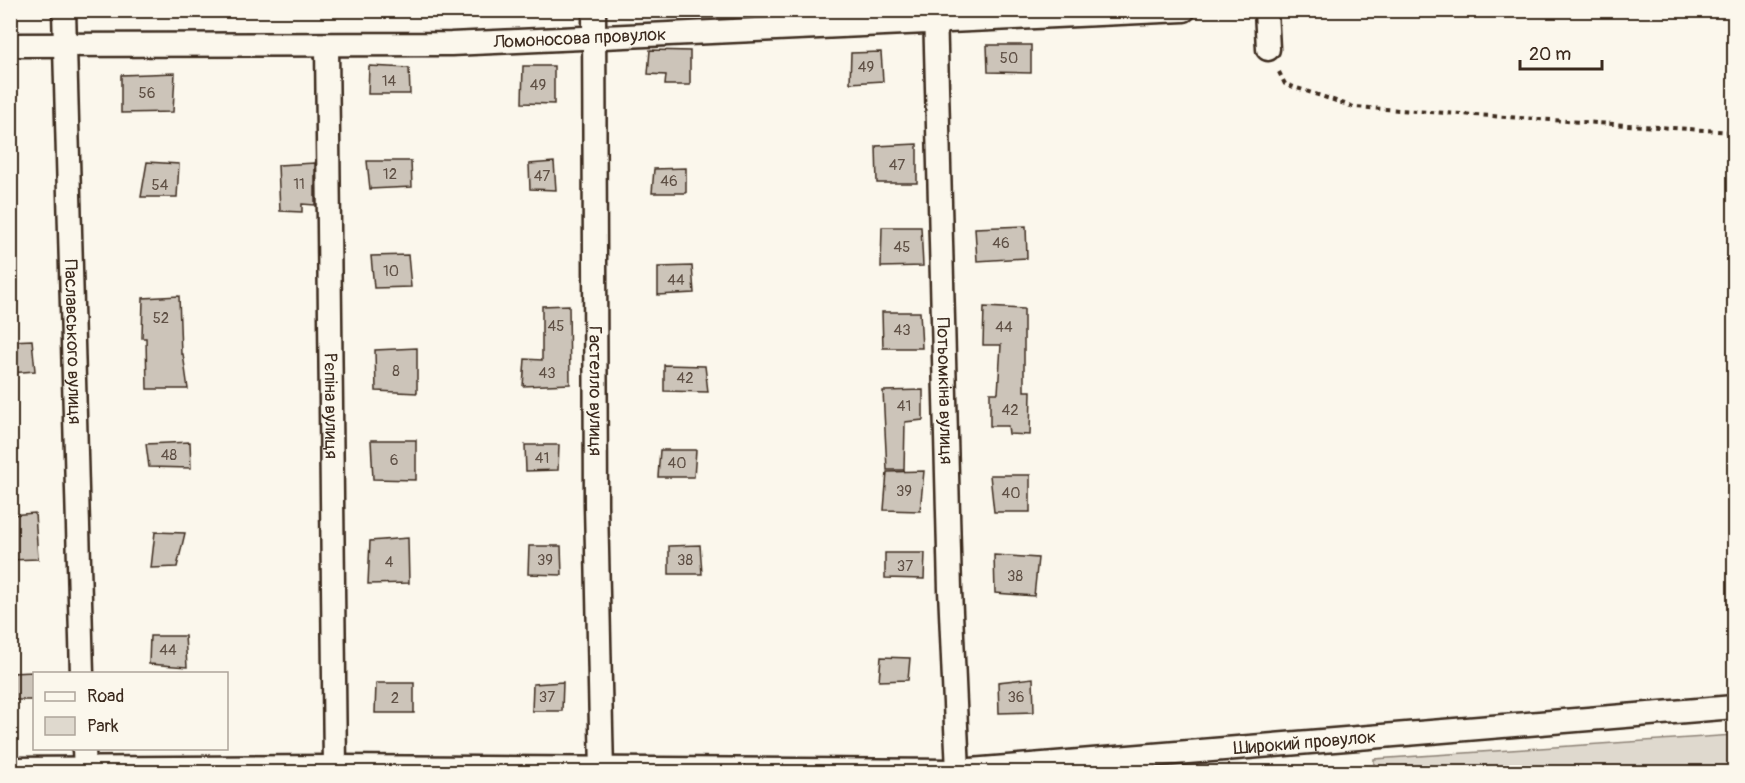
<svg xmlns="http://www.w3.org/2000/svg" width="1745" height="783" font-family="Pangolin,sans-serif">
<rect width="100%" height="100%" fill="#fbf7ec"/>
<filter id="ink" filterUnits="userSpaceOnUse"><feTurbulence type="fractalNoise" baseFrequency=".0167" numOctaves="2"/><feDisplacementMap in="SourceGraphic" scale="12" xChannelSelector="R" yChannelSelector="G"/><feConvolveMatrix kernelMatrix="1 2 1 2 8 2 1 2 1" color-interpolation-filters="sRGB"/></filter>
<g filter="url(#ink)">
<polygon fill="#dfd9ce" stroke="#8d8276" stroke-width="1.5" points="1734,735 1734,772 1374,772 1374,759"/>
<g fill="#ccc4b9" stroke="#3b2a1e" stroke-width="1.5">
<polygon points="987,45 1031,45 1031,73 988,72"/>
<polygon points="650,50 690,51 690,85 665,85 666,75 648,74"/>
<polygon points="881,52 883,81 850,83 851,53"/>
<polygon points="369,66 409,68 410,94 368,94"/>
<polygon points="523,66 554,66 554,104 522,103"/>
<polygon points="175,73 173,112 121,113 121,75"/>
<polygon points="917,144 917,183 877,183 876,146"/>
<polygon points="367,161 411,161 412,187 370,189"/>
<polygon points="147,162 179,164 177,197 141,197"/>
<polygon points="554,162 556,190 530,189 529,164"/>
<polygon points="315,163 315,205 302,204 302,212 280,211 278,165"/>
<polygon points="686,168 686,193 652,193 654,169"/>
<polygon points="1026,226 1027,258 977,261 975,228"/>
<polygon points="882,227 921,227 923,266 881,267"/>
<polygon points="408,255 411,287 374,288 371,256"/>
<polygon points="692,266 694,293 658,295 658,267"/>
<polygon points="179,296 181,354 183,354 188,389 147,389 146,338 142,338 143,298"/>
<polygon points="569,305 570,384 523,386 525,359 542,360 542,306"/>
<polygon points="984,307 1024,309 1024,391 1031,391 1030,435 1009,434 1008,426 990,426 990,393 998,393 1001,345 983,345"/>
<polygon points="882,312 920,312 922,348 883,348"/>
<polygon points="32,340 35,371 10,373 10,341"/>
<polygon points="417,348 417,393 376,391 375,350"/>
<polygon points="664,365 705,366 708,392 664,391"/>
<polygon points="923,390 923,420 905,422 904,470 887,470 883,391"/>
<polygon points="371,440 416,440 416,480 373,479"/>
<polygon points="190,442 191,468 149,467 146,444"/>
<polygon points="525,445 559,445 558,470 526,471"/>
<polygon points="660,450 696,450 694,477 658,477"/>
<polygon points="924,471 920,511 884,510 887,472"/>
<polygon points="990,475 1030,475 1030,512 994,512"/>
<polygon points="35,513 38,559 10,560 10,515"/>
<polygon points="155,532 185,533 177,567 151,568"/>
<polygon points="408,538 409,583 368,584 370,541"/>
<polygon points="700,545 702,574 669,574 669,546"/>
<polygon points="529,546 561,546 562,575 528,574"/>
<polygon points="885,553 925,553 924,579 885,578"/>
<polygon points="994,555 1038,558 1034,596 995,593"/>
<polygon points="150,636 185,636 187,667 149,664"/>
<polygon points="881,657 910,658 908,680 879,681"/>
<polygon points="34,672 34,700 10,700 10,673"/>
<polygon points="1033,678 1034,712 999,713 998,682"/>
<polygon points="563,682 562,711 532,711 533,684"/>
<polygon points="376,683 414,683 414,713 375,713"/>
</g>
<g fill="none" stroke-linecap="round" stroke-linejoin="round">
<defs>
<g id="minor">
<path id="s1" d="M 64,10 L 82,674"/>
<path id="s2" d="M 594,10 L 596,505 L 602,772"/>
<path id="s3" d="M 935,10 L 950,590 L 958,772"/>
<polyline points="1266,10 1268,49"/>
<path id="s4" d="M 10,45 L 451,44 L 1184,10"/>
<path id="s5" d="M 327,46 L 335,767"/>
<polyline points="84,748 85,772"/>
<path id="s6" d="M 10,769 L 335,767 L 958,771 L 1734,707"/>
</g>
</defs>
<use href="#minor" stroke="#3b2a1e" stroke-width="27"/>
<polyline stroke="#3b2a1e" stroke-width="4" stroke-dasharray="4.5 4.5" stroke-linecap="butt" points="1279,72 1285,84 1354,107 1734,132"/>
<use href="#minor" stroke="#fbf7ec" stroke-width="22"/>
</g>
</g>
<g text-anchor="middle" stroke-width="5" stroke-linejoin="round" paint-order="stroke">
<g font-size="15" fill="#5f5045">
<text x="1009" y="63">50</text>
<text x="866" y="72">49</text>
<text x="389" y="86">14</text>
<text x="538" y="90">49</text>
<text x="147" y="98">56</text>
<text x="897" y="170">47</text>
<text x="390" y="179">12</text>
<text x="542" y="181">47</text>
<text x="669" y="186">46</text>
<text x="299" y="189">11</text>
<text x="160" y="190">54</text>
<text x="1001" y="248">46</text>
<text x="902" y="252">45</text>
<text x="391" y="276">10</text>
<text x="676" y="285">44</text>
<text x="161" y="323">52</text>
<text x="556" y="331">45</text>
<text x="1004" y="332">44</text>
<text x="902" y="335">43</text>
<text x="396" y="376">8</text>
<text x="547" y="378">43</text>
<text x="685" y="383">42</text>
<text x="904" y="411">41</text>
<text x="1010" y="415">42</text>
<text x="169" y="460">48</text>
<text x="542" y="463">41</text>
<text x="394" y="465">6</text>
<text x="677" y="468">40</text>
<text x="904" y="496">39</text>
<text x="1011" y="498">40</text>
<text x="545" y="565">39</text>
<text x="685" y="565">38</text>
<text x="389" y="567">4</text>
<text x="905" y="571">37</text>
<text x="1015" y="581">38</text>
<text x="168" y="655">44</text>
<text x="547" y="702">37</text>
<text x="1016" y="702">36</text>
<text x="395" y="703">2</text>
</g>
<g font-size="18" fill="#3b2a1e" stroke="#fbf7ec">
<text dy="6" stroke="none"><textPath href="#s4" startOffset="570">Ломоносова провулок</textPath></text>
<text dy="6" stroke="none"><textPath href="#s1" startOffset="332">Паславського вулиця</textPath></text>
<text dy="6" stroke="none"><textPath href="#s2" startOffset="381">Гастелло вулиця</textPath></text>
<text dy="6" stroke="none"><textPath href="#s3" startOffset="381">Потьомкіна вулиця</textPath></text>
<text dy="6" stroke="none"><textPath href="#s5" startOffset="360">Рєпіна вулиця</textPath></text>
<text dy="6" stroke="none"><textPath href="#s6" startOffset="1296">Широкий провулок</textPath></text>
</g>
</g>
<rect width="1745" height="783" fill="none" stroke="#fbf7ec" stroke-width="36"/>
<rect x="18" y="18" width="1709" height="747" fill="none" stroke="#3b2a1e" stroke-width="2" filter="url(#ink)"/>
<rect x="33" y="672" width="195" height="78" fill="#fbf7ec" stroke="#aea59a" stroke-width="1.5"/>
<rect x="45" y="692" width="30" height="9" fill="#fbf7ec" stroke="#aea59a" stroke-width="1.5"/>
<text x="87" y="702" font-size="18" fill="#3b2a1e">Road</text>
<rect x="45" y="717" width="30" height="18" fill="#dfd9ce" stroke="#aea59a" stroke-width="1.5"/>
<text x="87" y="732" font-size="18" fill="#3b2a1e">Park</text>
<path d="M1520 60v9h82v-9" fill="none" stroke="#3b2a1e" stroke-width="3"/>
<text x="1529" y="60" font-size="18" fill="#3b2a1e" stroke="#fbf7ec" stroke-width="4.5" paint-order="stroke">20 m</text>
</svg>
